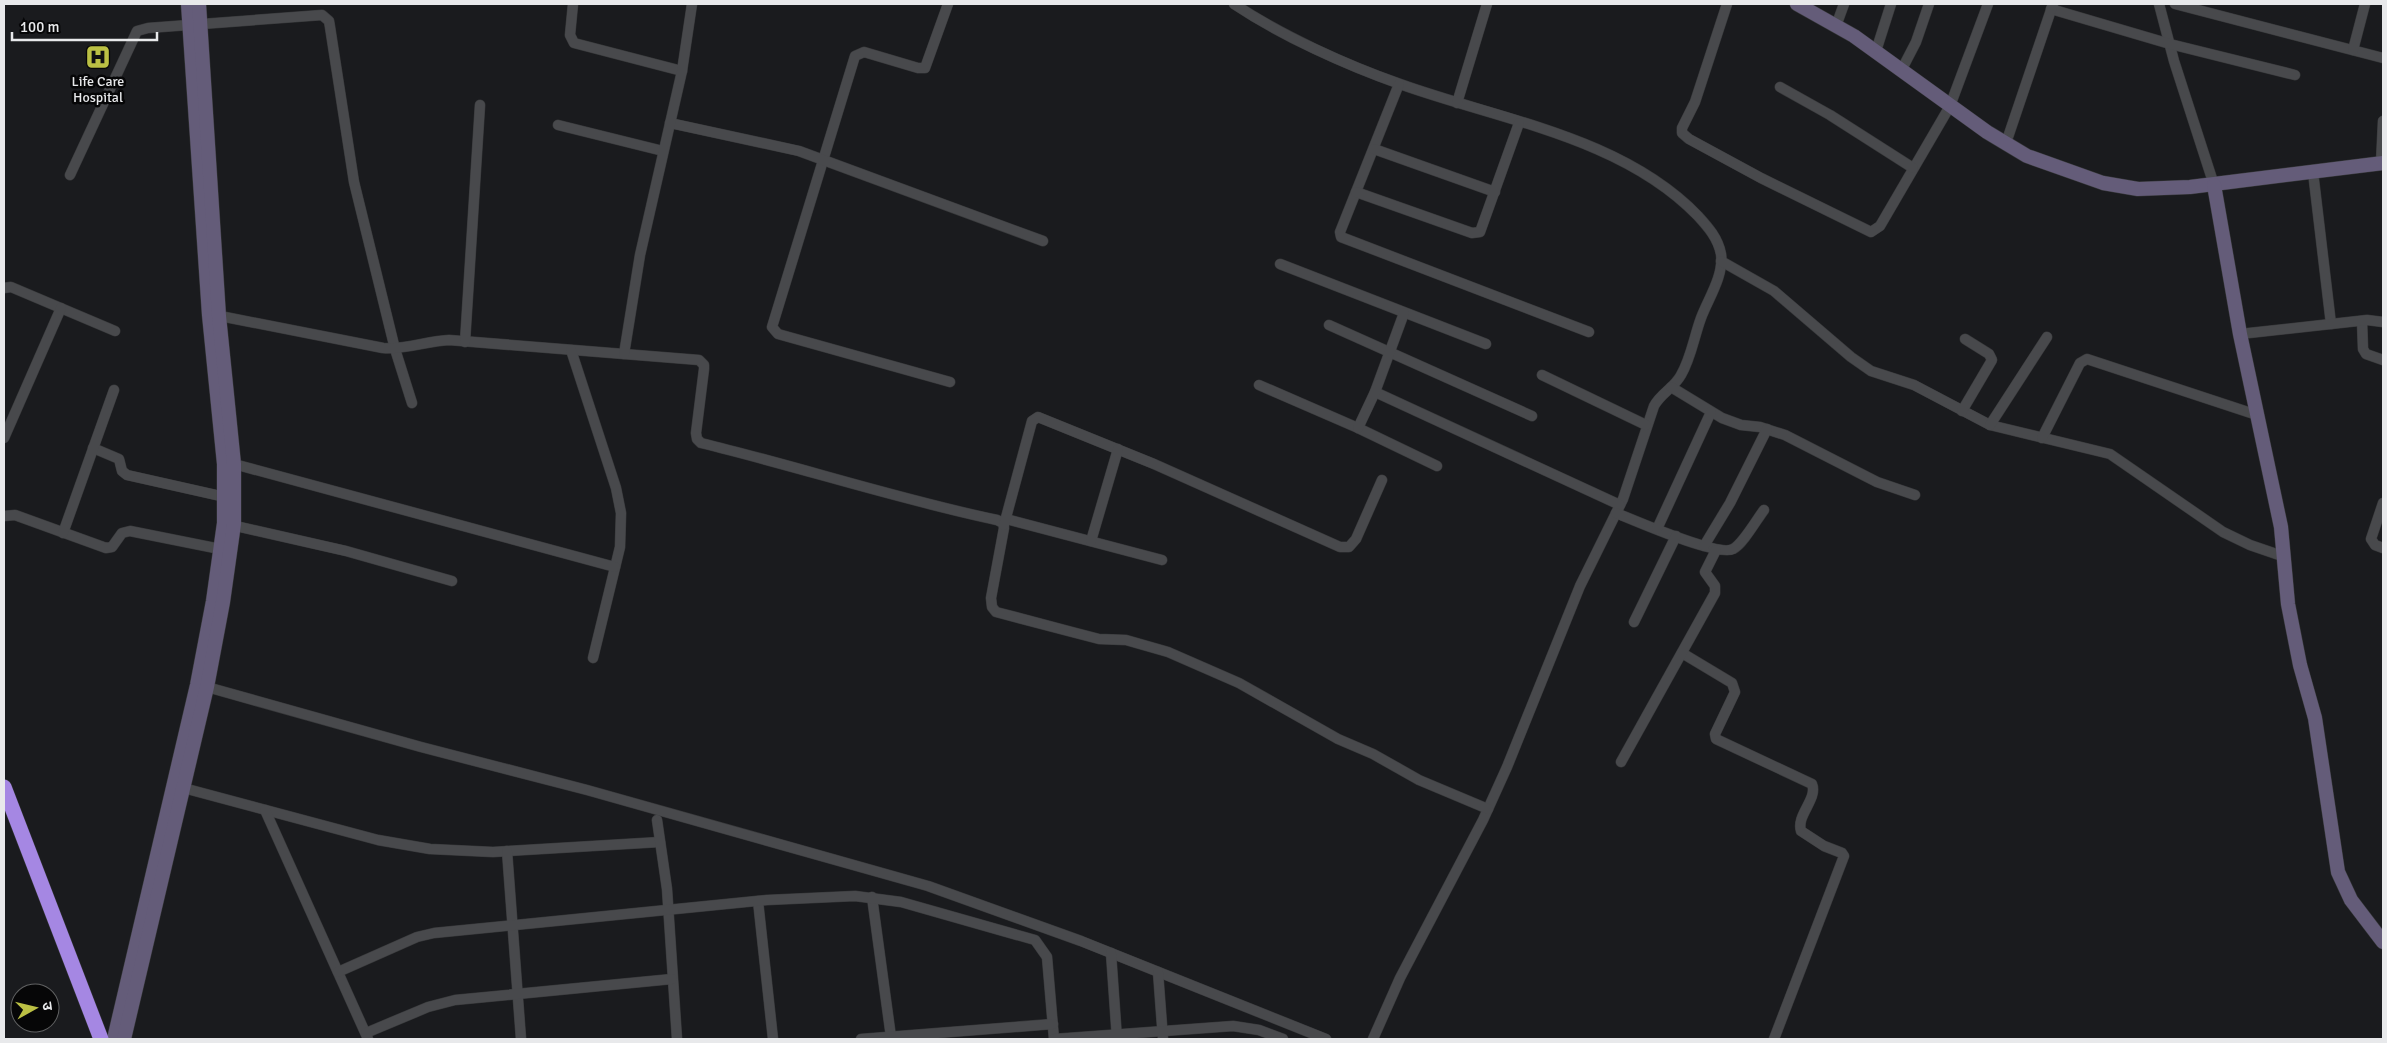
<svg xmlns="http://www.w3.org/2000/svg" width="2387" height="1043" font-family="Signika,'Noto Sans Devanagari',sans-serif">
<rect width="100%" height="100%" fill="#1a1b1e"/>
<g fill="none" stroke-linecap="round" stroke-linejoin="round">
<defs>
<g id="street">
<polyline points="573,4 570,35 574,43 682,71"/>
<polyline points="948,4 925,68 918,68 864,52 855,56 772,327 778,334 950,382"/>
<path d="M 1234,4 C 1282,36 1346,65 1400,84 C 1500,120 1622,137 1698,216 C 1708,227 1718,238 1721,254 C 1724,276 1708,299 1701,318 C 1694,337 1691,358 1681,375 C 1674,388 1661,393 1654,406 L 1623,499 L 1580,586 L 1507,767 L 1483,820 L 1400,978 L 1373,1039"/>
<polyline points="1727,4 1695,102 1682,128 1682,133 1689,139 1761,178 1871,232 1880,226 1950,106 1988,4"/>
<polyline points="2159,4 2174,61 2214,185"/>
<polyline points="2175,4 2383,58"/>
<polyline points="2051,9 2170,44 2295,75"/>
<polyline points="1836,26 1844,4"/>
<polyline points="2353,50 2365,4"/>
<polyline points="1876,51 1891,4"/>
<polyline points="1902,69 1916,42 1929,4"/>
<polyline points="1399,84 1340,232 1341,237 1589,332"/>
<polyline points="1780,87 1830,115 1913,168"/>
<polyline points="1457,103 1487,4"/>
<polyline points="670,123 799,151 1043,241"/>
<polyline points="558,125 663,151"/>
<polyline points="2006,143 2053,4"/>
<polyline points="1374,149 1495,192"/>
<polyline points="2381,163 2383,121"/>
<polyline points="2313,172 2331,324"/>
<polyline points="70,175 137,31 148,28 322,15 329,21 330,27 354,182 395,349 412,403"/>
<polyline points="1356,192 1472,233 1480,232 1519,123"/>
<polyline points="1721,261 1774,291 1851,357 1871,371 1914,385 1990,425 2110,454 2223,532 2250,545 2285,557"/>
<polyline points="1280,264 1486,344"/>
<polyline points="4,288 11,287 115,331"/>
<path d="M 215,315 L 383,348 C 406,350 426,341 449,340 L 699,360 L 704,365 L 704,369 L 696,433 L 697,439 L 701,443 C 800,467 897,499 997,520 L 1003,523 L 1004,528 L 991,598 L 992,607 L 996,612 L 1072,632 L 1099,639 L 1126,640 L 1168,652 L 1239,683 L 1338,739 L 1373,754 L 1419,780 L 1488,809"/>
<polyline points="2362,321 2363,349 2366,354 2383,360"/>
<polyline points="1329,325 1532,416"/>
<polyline points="2240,334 2367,320 2383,322"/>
<polyline points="465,342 480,105"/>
<polyline points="571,350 616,488 621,513 620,547 593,658"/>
<polyline points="624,354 640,255 682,71 692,4"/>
<polyline points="1542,375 1646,425"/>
<polyline points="1259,385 1358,428 1437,466"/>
<polyline points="1671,387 1722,418 1741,425 1760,427 1785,435 1877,482 1915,495"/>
<polyline points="1375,392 1620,505"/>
<polyline points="1962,411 1992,360 1989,354 1965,339"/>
<polyline points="1990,425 2047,337"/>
<polyline points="1358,428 1375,392 1404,313"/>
<polyline points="4,438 61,308"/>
<polyline points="2042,438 2080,363 2087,359 2257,415"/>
<polyline points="93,448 119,459 122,471 127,475 225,497"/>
<polyline points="234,464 615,567"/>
<polyline points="2383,503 2371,539 2375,545 2383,548"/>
<path d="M 1616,513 C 1636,521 1718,557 1733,549 C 1743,544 1757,519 1764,510"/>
<polyline points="4,516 15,515 106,548 112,547 122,533 130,531 220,549"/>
<polyline points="1006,519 1162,560"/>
<polyline points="227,524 346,551 452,581"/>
<polyline points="1004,525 1032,421 1038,417 1154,464 1340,547 1349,547 1356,539 1382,480"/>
<polyline points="1657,529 1711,412"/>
<polyline points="63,533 114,390"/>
<polyline points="1091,541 1118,449"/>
<polyline points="1704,546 1730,503 1767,429"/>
<polyline points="1634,622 1676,536"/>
<path d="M 1682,653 L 1732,683 L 1735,692 L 1715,734 L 1716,739 L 1812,784 C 1818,799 1796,815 1801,831 L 1824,846 L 1842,853 L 1844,856 L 1774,1039"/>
<polyline points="207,687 421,747 587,790 928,886 1081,941 1326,1039"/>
<polyline points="1621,762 1715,593 1715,586 1705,572 1716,550"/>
<polyline points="176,786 378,840 430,849 493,852 660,842"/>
<polyline points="265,810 368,1039"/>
<polyline points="657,820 667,889 677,1039"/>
<polyline points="507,851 521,1039"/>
<polyline points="872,897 891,1037"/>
<polyline points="758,901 773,1039"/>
<polyline points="1111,953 1117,1039"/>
<polyline points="338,972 417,937 434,933 767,900 855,896 901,902 1035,940 1047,957 1054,1039"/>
<polyline points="1158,972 1163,1039"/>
<polyline points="366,1033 428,1007 455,1000 672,979"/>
<polyline points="861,1039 1053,1024"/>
<polyline points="1054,1039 1233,1026 1259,1030 1283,1039"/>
</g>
<g id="secondary">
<polyline points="1797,4 1854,36 1987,132 2027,156 2103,183 2138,189 2190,187 2383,163"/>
<polyline points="2214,185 2240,334 2281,527 2288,604 2300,665 2315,718 2338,872 2351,900 2383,942"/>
<polyline points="114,1039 197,685 213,601 224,523 224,464 209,315 188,4"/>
<polyline points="124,1039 207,687 223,602 234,524 234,464 219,316 199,4"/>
</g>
<polyline id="highway" points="4,787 101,1039"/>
</defs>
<use href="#street" stroke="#37383a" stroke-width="11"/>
<use href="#secondary" stroke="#37383a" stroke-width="15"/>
<use href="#highway" stroke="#37383a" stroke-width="16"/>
<use href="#street" stroke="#48494c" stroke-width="10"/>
<use href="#secondary" stroke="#645c79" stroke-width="14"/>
<use href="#highway" stroke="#a587e3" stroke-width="15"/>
</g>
<defs>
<symbol id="hospital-square" viewBox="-11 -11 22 22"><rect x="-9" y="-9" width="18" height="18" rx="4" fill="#bbc044" stroke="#060607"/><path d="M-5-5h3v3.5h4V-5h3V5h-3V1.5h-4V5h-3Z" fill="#111"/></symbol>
</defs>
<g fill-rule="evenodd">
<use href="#hospital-square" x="84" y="43" width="28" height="28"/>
</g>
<g text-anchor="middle" stroke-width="5" stroke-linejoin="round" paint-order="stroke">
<g font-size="14" fill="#e8e9eb" stroke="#060607">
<text x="98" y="86">Life Care<tspan x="98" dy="16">Hospital</tspan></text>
</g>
</g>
<rect width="2387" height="1043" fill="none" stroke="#e8e9eb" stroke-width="10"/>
<g transform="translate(35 1008) rotate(82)"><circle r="24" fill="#060607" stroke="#606162"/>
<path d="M0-4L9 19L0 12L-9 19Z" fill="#bbc044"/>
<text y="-8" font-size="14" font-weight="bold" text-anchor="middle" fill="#e8e9eb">उ</text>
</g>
<path d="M12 32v8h145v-8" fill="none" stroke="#e8e9eb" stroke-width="2.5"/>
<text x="20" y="32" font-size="15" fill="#e8e9eb" stroke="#060607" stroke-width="4" paint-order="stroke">100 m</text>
</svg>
